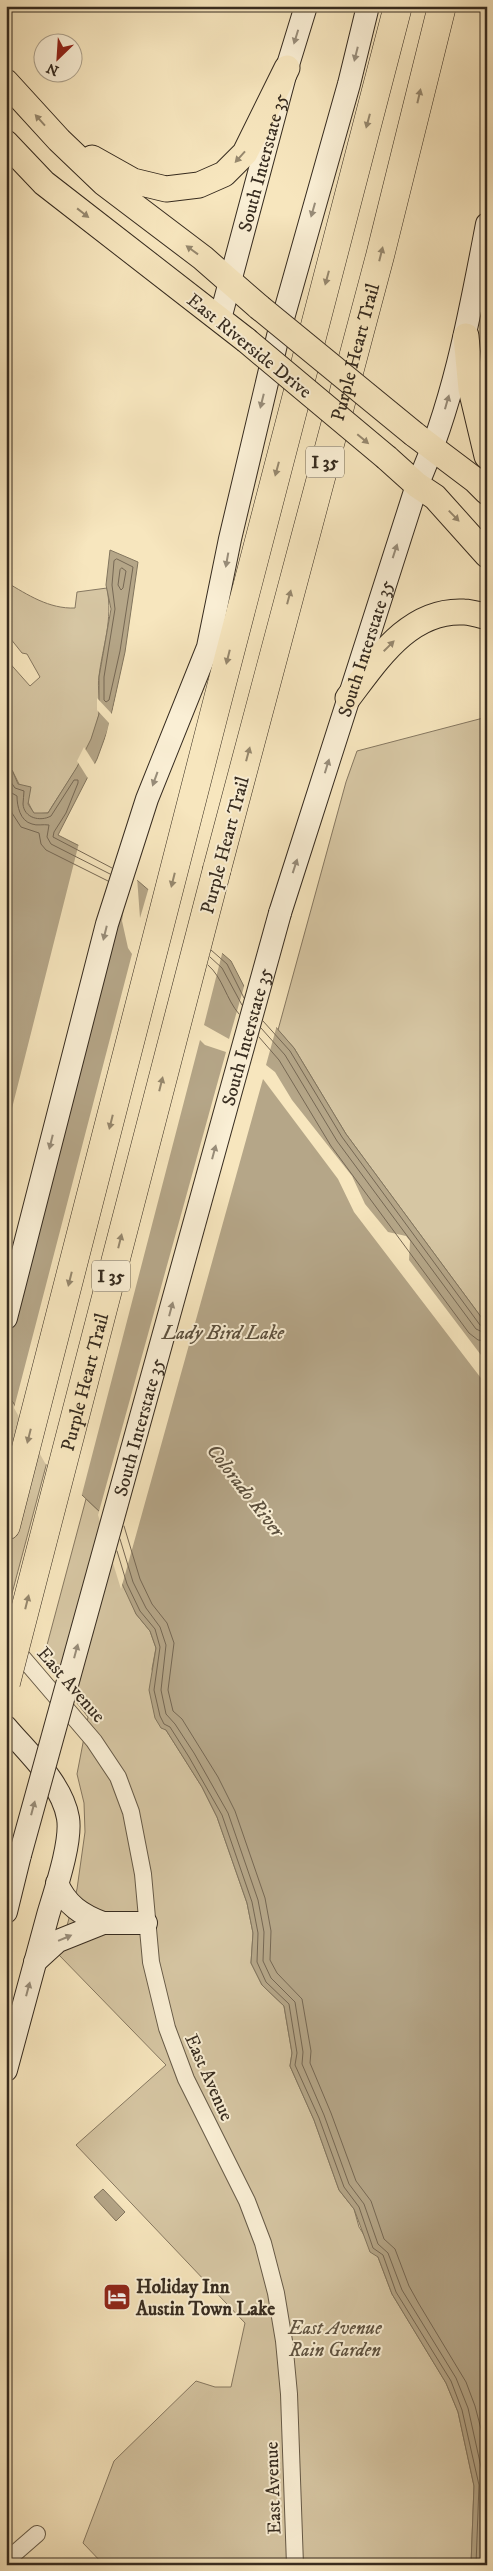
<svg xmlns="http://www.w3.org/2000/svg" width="493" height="2571" font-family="'IM FELL DW Pica',serif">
<rect width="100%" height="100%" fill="#f7e6be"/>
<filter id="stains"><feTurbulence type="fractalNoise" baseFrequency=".004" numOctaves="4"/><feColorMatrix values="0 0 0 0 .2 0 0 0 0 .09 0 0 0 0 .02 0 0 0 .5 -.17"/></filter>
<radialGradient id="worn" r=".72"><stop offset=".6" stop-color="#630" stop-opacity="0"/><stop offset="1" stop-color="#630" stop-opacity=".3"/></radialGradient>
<g fill="#d6c6a3" stroke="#867861">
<path d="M 6,582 C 28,595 49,609 75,608 L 77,592 L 107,588 C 113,621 103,644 99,676 C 97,688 101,702 99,714 C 93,750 66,783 48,813 L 34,814 L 12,770 L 6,771 L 6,659 L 30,686 L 40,677 L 27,654 L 22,653 L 6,633 Z"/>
<polygon points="487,717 487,1325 346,1134 294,1048 278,1030 346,782 357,751"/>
<polygon points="6,1395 13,1402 47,1462 10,1601 6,1598"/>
<polygon points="86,1499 100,1512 136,1614 150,1631 156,1648 152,1669 166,1730 202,1787 217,1817 247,1903 253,1933 251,1963 262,1985 284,2006 292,2053 290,2066 314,2120 339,2190 354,2209 359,2227 378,2257 392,2294 446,2383 458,2412 474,2486 471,2565 104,2565 83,2543 114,2461 196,2381 215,2387 231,2387 245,2323 76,2145 166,2065 59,1955 77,1889 85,1832 84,1803 77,1774 88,1717 43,1660"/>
</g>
<g fill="#b5a688" stroke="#82755e">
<polygon points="110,550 138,562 125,652 108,729 97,759 58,835 123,868 231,961 249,996 294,1048 346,1134 487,1325 487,2565 471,2565 474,2486 458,2412 446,2383 392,2294 378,2257 370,2252 354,2209 339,2190 314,2120 290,2066 292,2053 284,2006 262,1985 251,1963 253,1933 247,1903 217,1817 202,1787 166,1730 161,1728 155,1718 149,1690 156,1648 150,1631 136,1614 123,1586 100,1512 47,1462 13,1402 6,1395 6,771 12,770 18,784 31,787 28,804 34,813 48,813 77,767 91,739 99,714 99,677 111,609 106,585"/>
<polygon points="103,2189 125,2212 116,2221 94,2197"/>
</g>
<g fill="#f7e6be">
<polygon points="140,560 127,652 110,729 101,756 109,723 97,710 97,698 112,714 126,655"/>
<polygon points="84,747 96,766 89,780 77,761"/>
<polygon points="79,843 124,866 137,877 140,918 149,887 223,950 204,1025 229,1039 245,983 251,995 277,1025 266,1065 275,1072 292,1100 352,1176 365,1204 388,1232 406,1236 410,1241 409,1260 487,1363 487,1386 354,1212 338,1179 263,1079 121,1589 98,1515 226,1052 205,1045 200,1040 81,1498 45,1463 14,1408 132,954 128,948 122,921 126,895 78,1072 6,1352 6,1132"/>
</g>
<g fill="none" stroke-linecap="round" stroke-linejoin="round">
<g stroke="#766854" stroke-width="1">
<polygon points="117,559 133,567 120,651 109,700 106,702 104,700 104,677 115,609 112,585 114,561"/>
<polygon points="122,568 126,571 123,588 121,590 118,585 120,570"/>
<path d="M 6,775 L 15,788 L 24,791 C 24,795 23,800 23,804 C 24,818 40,822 51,816 L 74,780 L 78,780 L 78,783 L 66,813 L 54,832 L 53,837 L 112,868"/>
<path d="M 6,785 L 10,792 L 17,796 C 17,806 20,821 32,824 C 37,826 43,824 49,825 L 47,837 L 51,844 L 110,874"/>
<polyline points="6,798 9,801 12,813 21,827 39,833 41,844 46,850 108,881"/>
<polyline points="211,950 227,964 244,998"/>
<polyline points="210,957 222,968 242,1005"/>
<path d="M 208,965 C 223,978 226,999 239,1014"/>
<polyline points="263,1021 290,1051 342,1137 480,1325 487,1327"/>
<polyline points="261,1028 285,1055 337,1141 476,1329 487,1334"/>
<polyline points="259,1037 279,1060 331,1146 469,1333 478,1340 487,1341"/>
<polyline points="124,1526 140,1579 152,1604 167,1623 174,1643 168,1690 173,1711 182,1719 218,1777 235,1811 265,1898 271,1931 270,1960 277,1973 302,1999 311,2051 310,2063 331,2113 356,2181 371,2201 384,2239 395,2249 409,2286 419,2304 466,2382 475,2406 487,2452"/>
<polyline points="120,1539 133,1582 146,1608 160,1627 166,1645 161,1690 166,1714 175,1724 194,1753 228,1813 258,1900 264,1932 263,1961 271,1978 295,2002 303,2052 302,2064 324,2115 349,2184 364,2204 378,2244 388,2253 402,2290 456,2378 468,2408 485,2485 482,2565"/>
<polyline points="117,1551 127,1584 140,1611 155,1629 160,1647 154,1690 160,1716 164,1724 170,1727 189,1757 222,1815 252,1902 258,1933 257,1962 266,1982 289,2004 297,2053 295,2065 319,2118 344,2187 359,2207 373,2248 383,2255 396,2292 451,2381 462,2410 479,2485 476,2565"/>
</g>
<defs>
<g id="street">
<polyline points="11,1644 94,1741 118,1777 131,1812 143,1874 151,1962 167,2028 186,2079 247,2201 263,2243 276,2293 284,2341 289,2394 295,2565"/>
<polyline points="6,2561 37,2534"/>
</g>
<g id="secondary">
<path id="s1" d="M 220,319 L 287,68 L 306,6"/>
<path id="s2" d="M 280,913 L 417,485 C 454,403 470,313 487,224"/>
<polyline points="6,1318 107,924 147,799 208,647 230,539 278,336 349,84 368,6"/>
<path d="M 6,1727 C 28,1753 62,1783 68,1818 C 72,1842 55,1891 48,1915 C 34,1966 20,2018 6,2070"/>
<path d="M 57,1883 C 66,1905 82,1915 103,1923"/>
<polyline points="6,1912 20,1855"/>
<polyline points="35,1962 58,1941 103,1923 146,1923"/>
</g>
<g id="primary">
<polyline points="6,82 59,140 104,183 203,258 259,307"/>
<polyline points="6,143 44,183 246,340"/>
<polyline points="92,158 133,181 166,189 199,185 224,174 245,153 287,68"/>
<polyline points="466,336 471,389 487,456"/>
<polyline points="414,434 475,480 487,492"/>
<polyline points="387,458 417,485 435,497 487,555"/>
<path d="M 348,698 C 377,660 409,609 464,612 C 471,612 480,615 487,617"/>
</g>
<g id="highway">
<path id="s3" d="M 217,869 L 380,256 L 442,6"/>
<polyline points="6,1526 213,718 398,6"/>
</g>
</defs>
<use href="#street" stroke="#665a47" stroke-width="18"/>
<use href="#secondary" stroke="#362b1f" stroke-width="24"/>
<use href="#primary" stroke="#362b1f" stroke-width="27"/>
<use href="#highway" stroke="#362b1f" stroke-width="29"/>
<use href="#street" stroke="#faefd5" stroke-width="16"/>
<use href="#secondary" stroke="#faefd5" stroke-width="22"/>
<use href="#primary" stroke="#f7e6be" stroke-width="25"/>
<use href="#highway" stroke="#f7e6be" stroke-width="28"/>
<defs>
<g id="secondary-bridge">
<path id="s4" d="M 20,1855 L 280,913"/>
</g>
<g id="primary-bridge">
<polyline points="259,307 414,434"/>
<polyline points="246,340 387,458"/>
</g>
<g id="highway-bridge">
<path id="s5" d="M 6,1683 L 217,869"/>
</g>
</defs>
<use href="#secondary-bridge" stroke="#362b1f" stroke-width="24" stroke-linecap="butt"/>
<use href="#primary-bridge" stroke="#362b1f" stroke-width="27" stroke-linecap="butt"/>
<use href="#highway-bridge" stroke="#362b1f" stroke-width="29" stroke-linecap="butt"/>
<use href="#secondary-bridge" stroke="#faefd5" stroke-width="22"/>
<use href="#primary-bridge" stroke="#f7e6be" stroke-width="25"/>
<use href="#highway-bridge" stroke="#f7e6be" stroke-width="28"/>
</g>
<defs><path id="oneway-solid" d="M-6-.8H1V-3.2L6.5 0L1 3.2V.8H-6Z" transform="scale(1.25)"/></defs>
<g fill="#988d7a">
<use href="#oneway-solid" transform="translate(296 37) rotate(107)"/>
<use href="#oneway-solid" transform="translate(356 54) rotate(104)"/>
<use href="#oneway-solid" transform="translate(313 210) rotate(106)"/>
<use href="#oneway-solid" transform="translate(262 401) rotate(104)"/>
<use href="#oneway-solid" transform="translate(447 402) rotate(-74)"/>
<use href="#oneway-solid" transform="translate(395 551) rotate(-72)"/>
<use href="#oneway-solid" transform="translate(227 560) rotate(100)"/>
<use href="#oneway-solid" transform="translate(327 766) rotate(-73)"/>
<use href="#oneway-solid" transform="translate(155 779) rotate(110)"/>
<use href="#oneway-solid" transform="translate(295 866) rotate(-72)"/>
<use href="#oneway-solid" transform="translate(105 933) rotate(104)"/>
<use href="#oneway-solid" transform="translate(51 1142) rotate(104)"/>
<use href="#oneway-solid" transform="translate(214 1152) rotate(-75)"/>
<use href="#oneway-solid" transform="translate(171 1309) rotate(-75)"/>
<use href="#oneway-solid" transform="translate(76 1651) rotate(-75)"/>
<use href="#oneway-solid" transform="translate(33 1808) rotate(-75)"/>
<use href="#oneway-solid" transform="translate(65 1938) rotate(-23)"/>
<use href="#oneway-solid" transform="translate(28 1989) rotate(-75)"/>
</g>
<g fill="#96886e">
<use href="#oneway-solid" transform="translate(419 96) rotate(-77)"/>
<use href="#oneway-solid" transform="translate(40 120) rotate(-132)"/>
<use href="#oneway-solid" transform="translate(368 121) rotate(105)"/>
<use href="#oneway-solid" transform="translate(240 157) rotate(132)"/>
<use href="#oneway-solid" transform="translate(83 213) rotate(38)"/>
<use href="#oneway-solid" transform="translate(192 250) rotate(-144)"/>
<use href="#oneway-solid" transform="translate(381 254) rotate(-76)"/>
<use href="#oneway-solid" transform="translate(327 278) rotate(105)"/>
<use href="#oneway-solid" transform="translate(363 439) rotate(40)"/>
<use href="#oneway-solid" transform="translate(277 469) rotate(105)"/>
<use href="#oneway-solid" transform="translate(454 516) rotate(46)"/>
<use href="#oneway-solid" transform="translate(289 597) rotate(-75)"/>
<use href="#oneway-solid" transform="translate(389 646) rotate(-45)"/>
<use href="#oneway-solid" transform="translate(228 657) rotate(104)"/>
<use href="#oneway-solid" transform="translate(248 754) rotate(-75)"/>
<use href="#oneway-solid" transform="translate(173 880) rotate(104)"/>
<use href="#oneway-solid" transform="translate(161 1084) rotate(-76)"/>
<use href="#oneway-solid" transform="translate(111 1122) rotate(104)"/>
<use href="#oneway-solid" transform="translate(120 1241) rotate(-76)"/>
<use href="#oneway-solid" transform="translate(70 1279) rotate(104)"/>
<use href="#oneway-solid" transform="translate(29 1436) rotate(104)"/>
<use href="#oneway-solid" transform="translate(27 1602) rotate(-76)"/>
</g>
<defs>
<symbol id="hotel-square" viewBox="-11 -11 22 22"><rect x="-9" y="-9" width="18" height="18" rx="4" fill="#8f2418" stroke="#faefd5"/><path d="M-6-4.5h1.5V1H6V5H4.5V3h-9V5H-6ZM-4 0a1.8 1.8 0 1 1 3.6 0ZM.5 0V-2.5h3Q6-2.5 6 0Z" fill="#fff"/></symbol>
</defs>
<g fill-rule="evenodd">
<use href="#hotel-square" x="101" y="2281" width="32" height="32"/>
</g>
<g text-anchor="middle" stroke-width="4" stroke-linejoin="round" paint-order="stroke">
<g fill="#faefd5" stroke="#716656" stroke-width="1">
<rect x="306" y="446.5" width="38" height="31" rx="4"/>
<rect x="92" y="1260.5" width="38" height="31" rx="4"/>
</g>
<g font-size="18" font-weight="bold" fill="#362b1f">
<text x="325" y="468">I 35</text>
<text x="111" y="1282">I 35</text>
</g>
<g font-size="19" fill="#362b1f" stroke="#faefd5">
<text dy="7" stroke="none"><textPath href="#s1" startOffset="162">South Interstate 35</textPath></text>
<text transform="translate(250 345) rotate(39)" y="7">East Riverside Drive</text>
<text dy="7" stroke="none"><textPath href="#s3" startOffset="535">Purple Heart Trail</textPath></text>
<text dy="7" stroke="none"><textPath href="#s2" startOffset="278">South Interstate 35</textPath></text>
<text transform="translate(224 845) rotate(-75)" y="7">Purple Heart Trail</text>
<text dy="7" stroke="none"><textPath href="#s4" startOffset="849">South Interstate 35</textPath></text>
<text dy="7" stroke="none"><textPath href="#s5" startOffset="311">Purple Heart Trail</textPath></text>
<text dy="7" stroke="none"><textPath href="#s4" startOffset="444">South Interstate 35</textPath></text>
<text transform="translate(72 1684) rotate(49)" y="7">East Avenue</text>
<text transform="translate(210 2077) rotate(66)" y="7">East Avenue</text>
<text transform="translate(272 2488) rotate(-92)" y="7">East Avenue</text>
</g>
<g font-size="19" font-weight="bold" fill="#362b1f" stroke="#faefd5" text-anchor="start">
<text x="136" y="2293">Holiday Inn<tspan x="136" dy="22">Austin Town Lake</tspan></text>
</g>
<g font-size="19" font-style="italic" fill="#5e5240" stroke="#faefd5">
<text x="335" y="2334">East Avenue<tspan x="335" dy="22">Rain Garden</tspan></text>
</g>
<g font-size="20" font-style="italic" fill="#5c503e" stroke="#faefd5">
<text x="223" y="1339">Lady Bird Lake</text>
<text transform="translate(246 1490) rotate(52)" y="7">Colorado River</text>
</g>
</g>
<rect width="493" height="2571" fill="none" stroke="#f7e6be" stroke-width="25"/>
<rect x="8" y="8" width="478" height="2556" fill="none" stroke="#362b1f" stroke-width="2.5"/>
<rect x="12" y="12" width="468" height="2546" fill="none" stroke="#362b1f"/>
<g transform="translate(58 58) rotate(205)"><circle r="24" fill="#faefd5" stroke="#aca18c"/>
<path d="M0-4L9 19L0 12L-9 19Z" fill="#8f2418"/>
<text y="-8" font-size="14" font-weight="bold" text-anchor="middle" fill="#362b1f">N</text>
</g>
<rect width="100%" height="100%" filter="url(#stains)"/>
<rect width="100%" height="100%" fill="url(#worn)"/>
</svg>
